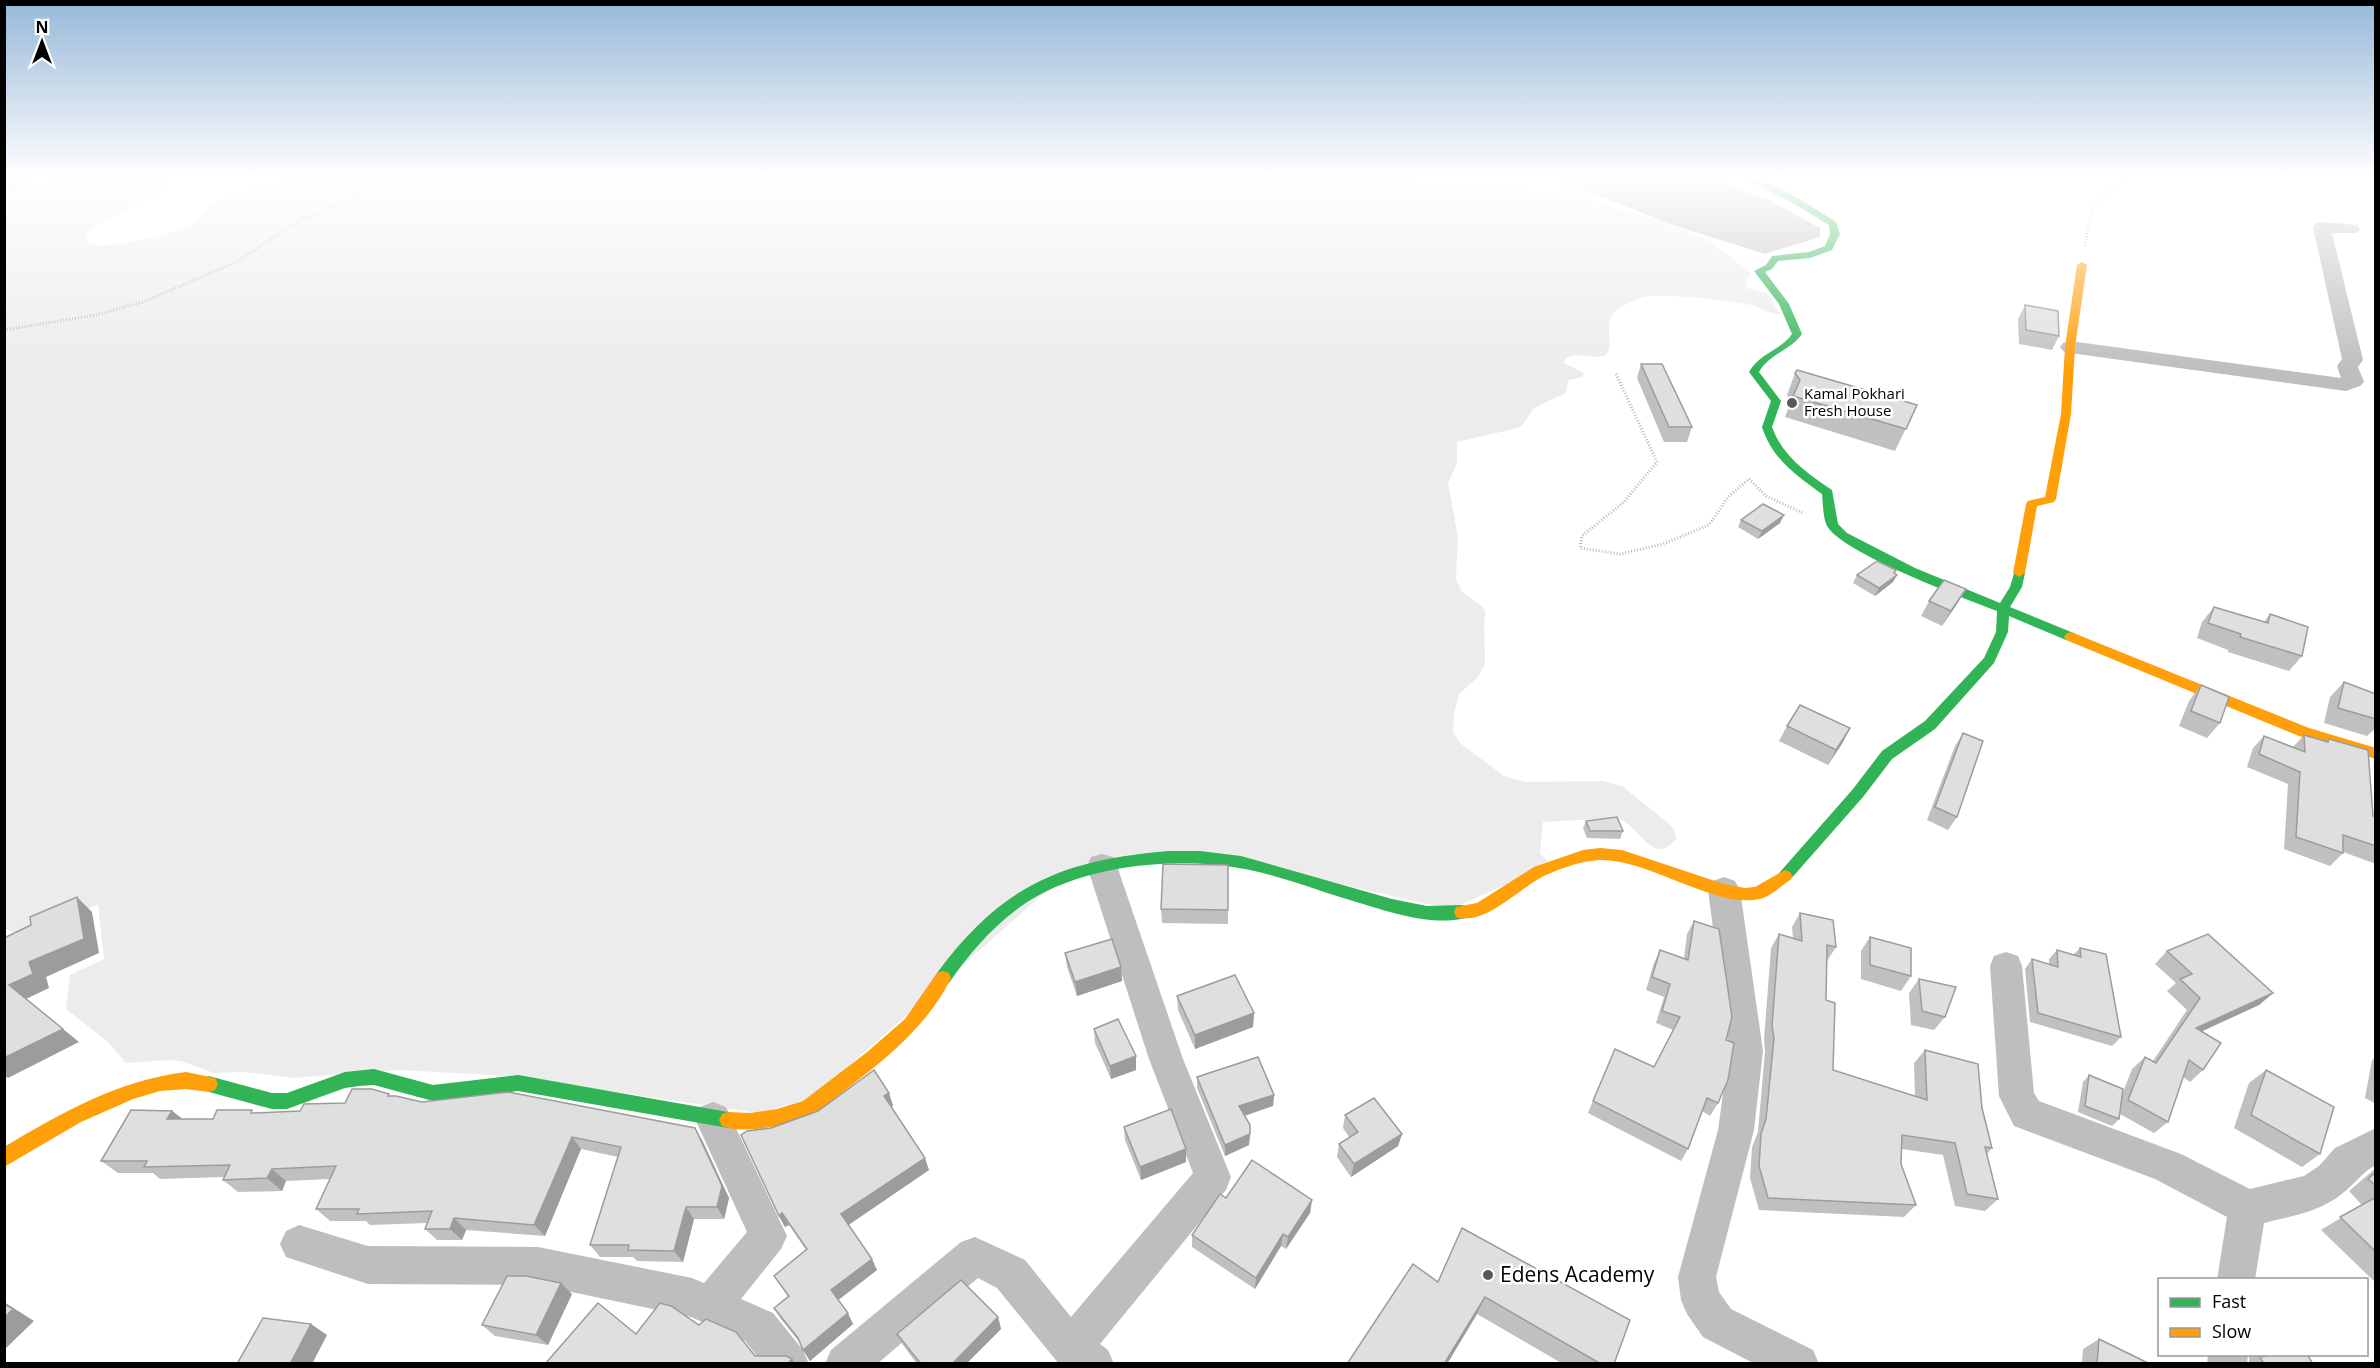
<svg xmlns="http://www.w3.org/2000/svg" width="2380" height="1368" font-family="'Open Sans',sans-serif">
<rect width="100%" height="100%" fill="#fff"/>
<path fill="#ececec" d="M 55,179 L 177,179 L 151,197 L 96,225 C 89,230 85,234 87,243 C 103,251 174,235 191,225 C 202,218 207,206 218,201 C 241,191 266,187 290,179 L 1408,179 L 1437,188 L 1499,188 L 1551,193 L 1561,190 L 1560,183 L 1563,179 L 1576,183 L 1589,197 L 1609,207 L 1661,221 L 1708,240 L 1748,271 L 1751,274 L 1746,281 L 1747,288 L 1768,294 L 1780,314 C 1769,315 1758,305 1746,304 C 1722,300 1665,293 1644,297 C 1635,299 1621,306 1615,312 C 1602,326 1615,345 1606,355 C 1591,361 1579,350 1565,359 L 1564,363 L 1584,373 L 1582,377 L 1568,380 L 1566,393 L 1534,408 L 1523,424 L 1518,428 L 1457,442 L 1457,463 L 1448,483 L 1458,537 L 1456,579 L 1462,592 L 1483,607 L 1486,613 L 1484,620 L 1485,664 L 1478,677 L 1459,694 L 1454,714 L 1453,731 L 1460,743 L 1504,776 L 1525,782 L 1603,781 L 1622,786 L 1667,822 L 1674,830 L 1676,839 C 1652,869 1639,823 1617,818 L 1543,822 L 1540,853 L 1551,865 L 1450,909 L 1203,853 L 1070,870 L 813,1098 L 758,1113 L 509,1076 L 399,1070 L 293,1078 L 243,1072 L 214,1073 L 181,1061 L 169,1060 L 126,1063 L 107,1041 L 66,1009 L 70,975 L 104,959 L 98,905 L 15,934 L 5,928 L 4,192 L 24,184 L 41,186 Z"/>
<polygon fill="#bfbfbf" points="1555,179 1714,179 1771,201 1820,228 1820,237 1765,254 1676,226"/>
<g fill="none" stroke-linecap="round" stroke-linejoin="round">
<g stroke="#b9b9b9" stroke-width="3" stroke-dasharray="1 2" stroke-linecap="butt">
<path d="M 2085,246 C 2091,206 2095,203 2127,179"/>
<polyline points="4,330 96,315 143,302 236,262 300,220 344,203 387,179"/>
<polyline points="1616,374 1657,462 1624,502 1582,536 1580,548 1620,554 1663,544 1709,525 1729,496 1749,479 1766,496 1803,513"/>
</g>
<g fill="#bebebe" fill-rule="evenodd">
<polygon points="11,179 34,179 32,183 4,193 4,182"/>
<polygon points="2322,222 2357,225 2360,229 2357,233 2332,233 2363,360 2358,367 2364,382 2360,386 2346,391 2070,353 2063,351 2060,347 2063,343 2070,341 2341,378 2337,366 2342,359 2313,227 2316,223"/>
<polygon points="1102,854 1113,857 1117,866 1183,1059 1231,1177 1226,1190 1100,1344 1108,1350 1114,1364 1059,1364 997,1288 978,1278 877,1364 825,1364 831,1350 961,1242 975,1237 1025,1260 1071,1317 1193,1173 1149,1059 1087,866 1091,857"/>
<polygon points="1724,877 1735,881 1740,890 1763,1051 1754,1130 1716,1277 1719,1292 1731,1309 1813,1350 1819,1364 1755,1364 1703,1337 1687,1314 1681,1300 1678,1277 1718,1130 1729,1051 1708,890 1713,881"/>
<path d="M 2006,952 L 2018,956 L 2022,966 L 2034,1093 L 2039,1101 L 2181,1154 L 2250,1189 L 2304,1176 L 2319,1166 L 2335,1148 L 2376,1128 L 2376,1165 C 2361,1173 2356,1183 2343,1193 C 2320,1212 2292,1216 2264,1223 L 2255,1280 L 2217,1280 L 2227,1217 L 2155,1179 L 2014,1126 L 1999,1096 L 1990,966 L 1994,956 Z"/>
<polygon points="713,1102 726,1107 787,1236 781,1249 741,1299 773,1313 803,1350 809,1364 763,1364 745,1341 691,1317 538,1285 368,1284 286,1257 280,1244 286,1231 299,1225 368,1246 538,1247 692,1278 704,1283 747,1232 695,1119 700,1107"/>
<polygon points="2208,1354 2248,1354 2247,1364 2207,1364"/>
</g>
<g fill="#30b455" fill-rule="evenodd">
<path d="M 1744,179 C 1774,179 1811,207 1836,222 L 1840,234 L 1832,250 L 1810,258 L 1778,261 L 1772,269 L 1765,272 L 1789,304 L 1802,334 C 1791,350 1769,354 1759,372 L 1781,401 L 1772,427 C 1783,457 1807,473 1832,490 L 1838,524 L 1847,533 L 1915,568 L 2000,603 L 2010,587 L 2015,570 L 2023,570 L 2025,573 L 2022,587 L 2010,607 L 2076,634 L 2078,637 L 2076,640 L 2066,640 L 2009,616 L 2008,632 L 1994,663 L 1935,729 L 1892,759 L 1863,797 L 1790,880 L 1785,882 L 1780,880 L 1777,876 L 1780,872 L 1853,789 L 1882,751 L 1925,721 L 1984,658 L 1996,632 L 1997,611 C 1964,598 1842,553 1827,526 C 1823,518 1823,504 1822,494 C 1797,476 1772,459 1762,427 L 1771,401 L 1749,372 C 1759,353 1780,351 1792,334 L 1779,304 L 1754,271 L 1766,265 L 1772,256 L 1809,252 L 1825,246 L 1830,234 L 1829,225 L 1791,202 Z"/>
<path d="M 1169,851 L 1200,851 L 1241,856 L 1392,899 L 1427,906 L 1462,905 L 1468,907 L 1470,912 L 1468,917 C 1432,929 1378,908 1343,898 C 1309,887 1274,874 1239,868 C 1172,856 1076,866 1020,907 C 991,928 969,954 949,983 L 943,985 L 937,983 L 935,978 L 937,973 C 1002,885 1062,860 1169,851 Z"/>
<polygon points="374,1069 433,1085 518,1075 728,1112 734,1114 737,1120 734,1126 728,1128 518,1091 433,1101 374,1085 359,1086 345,1088 287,1109 272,1109 209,1092 203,1090 200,1084 203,1078 209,1076 272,1093 287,1093 345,1072"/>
</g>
<g fill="#ff9f0a" fill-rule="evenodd">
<polygon points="2082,262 2087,265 2075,347 2071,414 2056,499 2054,502 2037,506 2025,573 2019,577 2013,573 2026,504 2028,501 2045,497 2061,414 2065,347 2077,265"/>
<polygon points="2071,632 2309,728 2376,748 2376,759 2299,736 2066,640 2064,637 2066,634"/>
<path d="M 1600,848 L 1622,850 L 1724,884 L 1745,888 L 1755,887 L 1785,870 L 1790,872 L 1793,876 L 1790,880 C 1781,886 1770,897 1759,899 C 1716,909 1647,858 1599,860 C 1581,861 1562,868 1546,875 C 1521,886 1485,927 1456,917 L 1454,912 L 1456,907 L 1477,903 L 1534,867 L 1583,850 Z"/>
<path d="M 943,971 L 949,973 L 951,978 C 929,1024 888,1057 848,1088 C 838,1096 827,1106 815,1113 C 796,1125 743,1135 722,1126 L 719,1120 L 722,1114 L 728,1112 L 750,1113 L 777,1109 L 803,1101 L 866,1053 L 905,1019 L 937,973 Z"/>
<path d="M 186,1072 L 215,1078 L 218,1084 L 215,1090 L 209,1092 L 186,1089 L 160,1091 L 133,1099 L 81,1122 L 4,1167 L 4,1147 C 61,1113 119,1080 186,1072 Z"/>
</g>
</g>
<g fill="#c0c0c0">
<polygon points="2025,305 2059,336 2052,350 2019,344 2018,319"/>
<polygon points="1641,364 1692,427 1687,442 1664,442 1637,378"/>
<polygon points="1795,373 1917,405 1895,451 1785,417 1791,401 1787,395"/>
<polygon points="1741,520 1780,523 1758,539 1738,527"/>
<polygon points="1896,570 1894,573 1897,575 1893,582 1875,596 1853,583 1857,575"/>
<polygon points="1929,601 1957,604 1942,626 1921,616"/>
<polygon points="2214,607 2264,622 2270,614 2302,656 2289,671 2228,652 2228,650 2197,638 2202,622"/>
<polygon points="2344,682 2376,694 2376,728 2367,736 2324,723 2330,697"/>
<polygon points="2201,685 2220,723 2207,738 2179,726 2189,701"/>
<polygon points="1787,726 1850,728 1828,765 1779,741"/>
<polygon points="1963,733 1957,817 1948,830 1927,820 1955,746"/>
<polygon points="2304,735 2326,742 2329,739 2373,816 2376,817 2376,864 2343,852 2343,853 2330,866 2284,849 2288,784 2247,767 2253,748 2264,736 2293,747"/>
<polygon points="1586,821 1623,831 1620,839 1587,838 1583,828"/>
<polygon points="1161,909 1228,910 1228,924 1162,923"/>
<polygon points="1800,913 1836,947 1827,961 1826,1000 1833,1070 1915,1096 1914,1063 1925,1050 1982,1108 1992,1148 1987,1154 1998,1199 1985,1211 1955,1206 1943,1155 1902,1149 1901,1164 1916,1205 1904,1217 1759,1210 1750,1178 1752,1147 1758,1132 1765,1051 1764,1040 1771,948 1779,934 1793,938 1792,927"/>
<polygon points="1694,921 1726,1040 1718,1103 1710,1116 1702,1111 1688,1149 1681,1161 1588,1113 1615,1049 1654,1067 1673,1030 1656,1023 1664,997 1646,990 1654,963 1660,950 1684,958 1687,934"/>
<polygon points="1870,937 1911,976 1901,991 1861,979 1861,951"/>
<polygon points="2080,948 2121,1037 2112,1046 2030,1022 2025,969 2032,959 2049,965 2049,959 2057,950 2073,955"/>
<polygon points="2167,951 2273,993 2259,1005 2202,1031 2203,1070 2190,1082 2183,1077 2168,1122 2154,1133 2120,1114 2119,1119 2112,1126 2078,1112 2083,1082 2089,1075 2122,1095 2132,1069 2145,1057 2153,1061 2187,1010 2167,991 2176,983 2155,964"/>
<polygon points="1065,953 1121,967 1122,981 1077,996 1067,967"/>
<polygon points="1919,979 1945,1017 1934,1030 1911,1025 1909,993"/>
<polygon points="1177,996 1254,1013 1253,1027 1195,1049 1178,1010"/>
<polygon points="1094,1029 1136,1070 1111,1079 1095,1043"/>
<polygon points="2376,1058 2376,1104 2365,1098 2372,1060"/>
<polygon points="2266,1070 2320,1154 2302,1167 2234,1128 2249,1083"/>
<polygon points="1197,1077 1274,1095 1273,1106 1244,1116 1250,1134 1249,1145 1225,1156 1197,1088"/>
<polygon points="889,1093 893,1106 891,1107 929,1170 848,1225 877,1270 838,1300 853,1324 810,1361 803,1350 800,1343 781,1319 774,1308 788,1297 774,1276 806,1250 789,1225 785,1227 779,1216 771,1128"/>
<polygon points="391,1096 422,1102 702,1140 729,1198 724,1219 694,1219 683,1262 637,1261 633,1257 600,1257 590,1245 618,1157 581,1149 545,1236 466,1230 462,1240 437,1240 425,1229 427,1223 370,1225 366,1221 330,1221 316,1209 330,1179 286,1181 282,1191 238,1192 223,1180 224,1177 160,1179 153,1173 118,1173 101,1161 172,1111 182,1119 213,1119 256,1113 300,1111"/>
<polygon points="1345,1115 1402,1134 1398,1146 1351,1177 1337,1157 1339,1144 1350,1138 1343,1128"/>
<polygon points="1124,1127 1186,1149 1186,1162 1141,1180 1125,1140"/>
<polygon points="2376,1168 2376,1283 2321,1230 2362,1205 2349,1191"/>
<polygon points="1226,1198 1312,1200 1310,1213 1286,1249 1281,1246 1255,1289 1192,1247 1192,1235"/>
<polygon points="1462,1228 1614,1364 1563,1364 1477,1314 1447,1364 1347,1364 1438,1282"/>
<polygon points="572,1294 548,1345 495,1336 482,1325"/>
<polygon points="998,1317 1001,1329 966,1364 917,1364 903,1345 897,1334"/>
<polygon points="2099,1339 2150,1364 2082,1364 2083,1349"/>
<polygon points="2249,1354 2307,1354 2313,1364 2248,1364 2249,1363"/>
</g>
<g fill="#9c9c9c">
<polygon points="1784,515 1780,523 1758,539 1762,531"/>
<polygon points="1896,570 1892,578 1897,575 1893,582 1875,596 1879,588"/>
<polygon points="1966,589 1957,604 1942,626 1951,611"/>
<polygon points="1850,728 1842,744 1828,765 1836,750"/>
<polygon points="77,897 92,912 99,953 46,977 49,988 26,999 9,985 29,962"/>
<polygon points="1121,967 1122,981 1077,996 1075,982"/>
<polygon points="2273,993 2259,1005 2183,1040 2196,1028"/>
<polygon points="1254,1013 1253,1027 1195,1049 1195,1035"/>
<polygon points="63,1029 79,1042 8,1078 4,1076 4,1058"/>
<polygon points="1136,1056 1136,1070 1111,1079 1110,1066"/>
<polygon points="889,1093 893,1106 888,1109 884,1096"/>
<polygon points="1274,1095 1273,1106 1238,1118 1239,1106"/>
<polygon points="172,1111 188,1123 167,1119"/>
<polygon points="695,1128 702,1140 729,1198 724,1219 717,1207"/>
<polygon points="1250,1134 1249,1145 1225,1156 1225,1145"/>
<polygon points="1402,1134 1398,1146 1351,1177 1354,1164"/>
<polygon points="572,1137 581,1149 545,1236 534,1225"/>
<polygon points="1186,1149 1186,1162 1141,1180 1140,1167"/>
<polygon points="925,1158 929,1170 847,1226 841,1214"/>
<polygon points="272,1169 286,1181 282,1191 267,1178"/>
<polygon points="1312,1200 1310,1213 1286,1249 1288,1237"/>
<polygon points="686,1207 694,1219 683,1262 674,1251"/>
<polygon points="782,1213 789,1225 785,1227 779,1216"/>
<polygon points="454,1218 466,1230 462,1240 450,1229"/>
<polygon points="1283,1234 1281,1246 1255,1289 1256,1278"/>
<polygon points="872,1259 877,1270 837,1301 831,1290"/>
<polygon points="561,1283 572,1294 548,1345 536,1335"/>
<polygon points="1485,1297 1477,1314 1447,1364 1444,1364"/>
<polygon points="4,1302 34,1321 4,1350"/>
<polygon points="848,1313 853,1324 810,1361 803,1350"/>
<polygon points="998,1317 1001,1329 966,1364 952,1364"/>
<polygon points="311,1324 327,1335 312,1364 290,1364"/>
<polygon points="792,1359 795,1364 787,1364"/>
</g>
<g fill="#dfdfdf" stroke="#9c9c9c" stroke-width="1.5">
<polygon points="2025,305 2058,311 2059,336 2026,330"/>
<polygon points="1641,364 1662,364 1692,427 1669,427"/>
<polygon points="1797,370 1917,405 1906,429 1793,396 1800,380 1795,373"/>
<polygon points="1763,504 1784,515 1762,531 1741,520"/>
<polygon points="1877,561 1896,570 1894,573 1897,575 1879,588 1857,575"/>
<polygon points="1944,580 1966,589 1951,611 1929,601"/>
<polygon points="2214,607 2268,623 2270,614 2308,627 2302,656 2240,637 2241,634 2208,623"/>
<polygon points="2344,682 2376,694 2376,719 2338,708"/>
<polygon points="2201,685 2229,697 2220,723 2191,711"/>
<polygon points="1800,705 1850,728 1836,750 1787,726"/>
<polygon points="1963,733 1983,741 1957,817 1935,807"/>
<polygon points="2304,735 2328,742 2329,739 2368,750 2373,816 2376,817 2376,846 2343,835 2343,853 2296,837 2300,772 2259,754 2264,736 2305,752"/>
<polygon points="1617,817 1623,831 1590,831 1586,821"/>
<polygon points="1163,864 1228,865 1228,910 1161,909"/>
<polygon points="77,897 84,939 29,962 33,974 9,985 63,1029 4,1058 4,938 31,925 30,917"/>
<polygon points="1800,913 1833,920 1836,947 1827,945 1826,1000 1835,1003 1833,1070 1927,1100 1925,1050 1978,1064 1982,1108 1992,1148 1985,1147 1998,1199 1967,1194 1955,1143 1902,1135 1901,1164 1916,1205 1768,1198 1759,1166 1761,1134 1766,1119 1774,1038 1772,1026 1779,934 1802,941"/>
<polygon points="1694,921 1719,929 1732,1017 1726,1040 1734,1043 1728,1080 1718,1103 1707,1098 1688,1149 1593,1101 1615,1049 1654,1067 1680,1017 1662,1011 1670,984 1652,977 1660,950 1688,960"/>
<polygon points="2208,934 2273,993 2196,1028 2221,1043 2203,1070 2189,1060 2168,1122 2128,1100 2145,1057 2156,1063 2200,998 2180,979 2192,974 2167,951"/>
<polygon points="1870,937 1911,948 1911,976 1870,965"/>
<polygon points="1112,939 1121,967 1075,982 1065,953"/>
<polygon points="2080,948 2106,954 2121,1037 2038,1013 2032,959 2058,967 2057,950 2081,957"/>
<polygon points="1235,975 1254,1013 1195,1035 1177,996"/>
<polygon points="1919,979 1956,987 1945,1017 1922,1011"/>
<polygon points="1118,1019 1136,1056 1110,1066 1094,1029"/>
<polygon points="1258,1057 1274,1095 1239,1106 1250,1125 1250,1134 1225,1145 1197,1077"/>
<polygon points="874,1070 889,1093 884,1096 925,1158 841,1214 872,1259 831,1290 848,1313 803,1350 798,1338 774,1308 789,1296 774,1276 807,1249 782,1213 779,1216 741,1135 747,1131 771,1128 818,1111"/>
<polygon points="2266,1070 2334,1107 2320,1154 2251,1115"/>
<polygon points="2089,1075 2123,1089 2119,1119 2085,1106"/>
<polygon points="352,1089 372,1089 389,1094 388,1096 396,1096 422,1102 508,1092 695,1128 722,1186 717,1207 686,1207 674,1251 628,1250 629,1245 590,1245 621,1147 572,1137 534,1225 454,1218 450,1229 425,1229 432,1211 357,1214 359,1209 316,1209 336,1166 272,1169 267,1178 223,1180 230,1165 144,1167 147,1161 101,1161 131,1110 172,1111 167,1119 213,1119 217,1110 252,1110 251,1113 300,1111 304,1104 345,1103"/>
<polygon points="1374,1098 1402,1134 1354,1164 1339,1144 1358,1132 1345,1115"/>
<polygon points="1171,1109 1186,1149 1140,1167 1124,1127"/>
<polygon points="1252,1160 1312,1200 1288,1237 1283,1234 1256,1278 1192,1235 1220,1194 1226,1198"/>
<polygon points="2376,1172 2376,1186 2368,1179"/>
<polygon points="2376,1197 2376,1252 2340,1217"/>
<polygon points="1462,1228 1630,1320 1614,1364 1601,1364 1485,1297 1444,1364 1347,1364 1413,1264 1438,1282"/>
<polygon points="507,1276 526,1276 561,1283 536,1335 482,1325"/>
<polygon points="961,1280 998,1317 952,1364 921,1364 897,1334"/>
<polygon points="598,1303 636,1334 660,1303 671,1306 699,1325 706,1319 736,1332 755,1356 786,1356 792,1359 787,1364 545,1364"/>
<polygon points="4,1304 13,1309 4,1318"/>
<polygon points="263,1318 311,1324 290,1364 237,1364"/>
<polygon points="2099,1339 2150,1364 2097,1364"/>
<polygon points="2266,1354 2307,1354 2313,1364 2264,1364 2260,1357 2266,1356"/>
</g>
<linearGradient id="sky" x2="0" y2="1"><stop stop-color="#97b8d8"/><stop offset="0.48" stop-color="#fff"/><stop offset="1" stop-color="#fff" stop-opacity="0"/></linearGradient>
<rect width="2380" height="371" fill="url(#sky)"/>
<g fill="#595959" stroke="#fff" stroke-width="2">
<circle cx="1792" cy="403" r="6"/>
<circle cx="1488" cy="1275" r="6"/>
</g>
<g text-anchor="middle" stroke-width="5" stroke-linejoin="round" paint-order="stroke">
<g font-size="15" fill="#000" stroke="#fff" text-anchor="start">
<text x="1804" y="399">Kamal Pokhari<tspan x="1804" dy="17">Fresh House</tspan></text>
</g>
<g font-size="21" fill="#000" stroke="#fff" text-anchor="start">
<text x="1500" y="1282">Edens Academy</text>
</g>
</g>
<rect width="2380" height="1368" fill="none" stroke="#000000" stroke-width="12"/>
<rect x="2158" y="1278" width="210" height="78" fill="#ffffff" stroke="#999999" stroke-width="1.5"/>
<rect x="2170" y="1298" width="30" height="9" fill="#30b455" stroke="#999999" stroke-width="1.5"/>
<text x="2212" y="1308" font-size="18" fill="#000000">Fast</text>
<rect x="2170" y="1328" width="30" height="9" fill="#ff9f0a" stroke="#999999" stroke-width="1.5"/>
<text x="2212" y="1338" font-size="18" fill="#000000">Slow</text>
<g transform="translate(42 42)" stroke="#ffffff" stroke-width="4.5" paint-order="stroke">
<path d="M0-4.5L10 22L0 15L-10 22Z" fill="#000000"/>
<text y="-9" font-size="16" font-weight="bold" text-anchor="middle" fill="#000000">N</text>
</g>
</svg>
